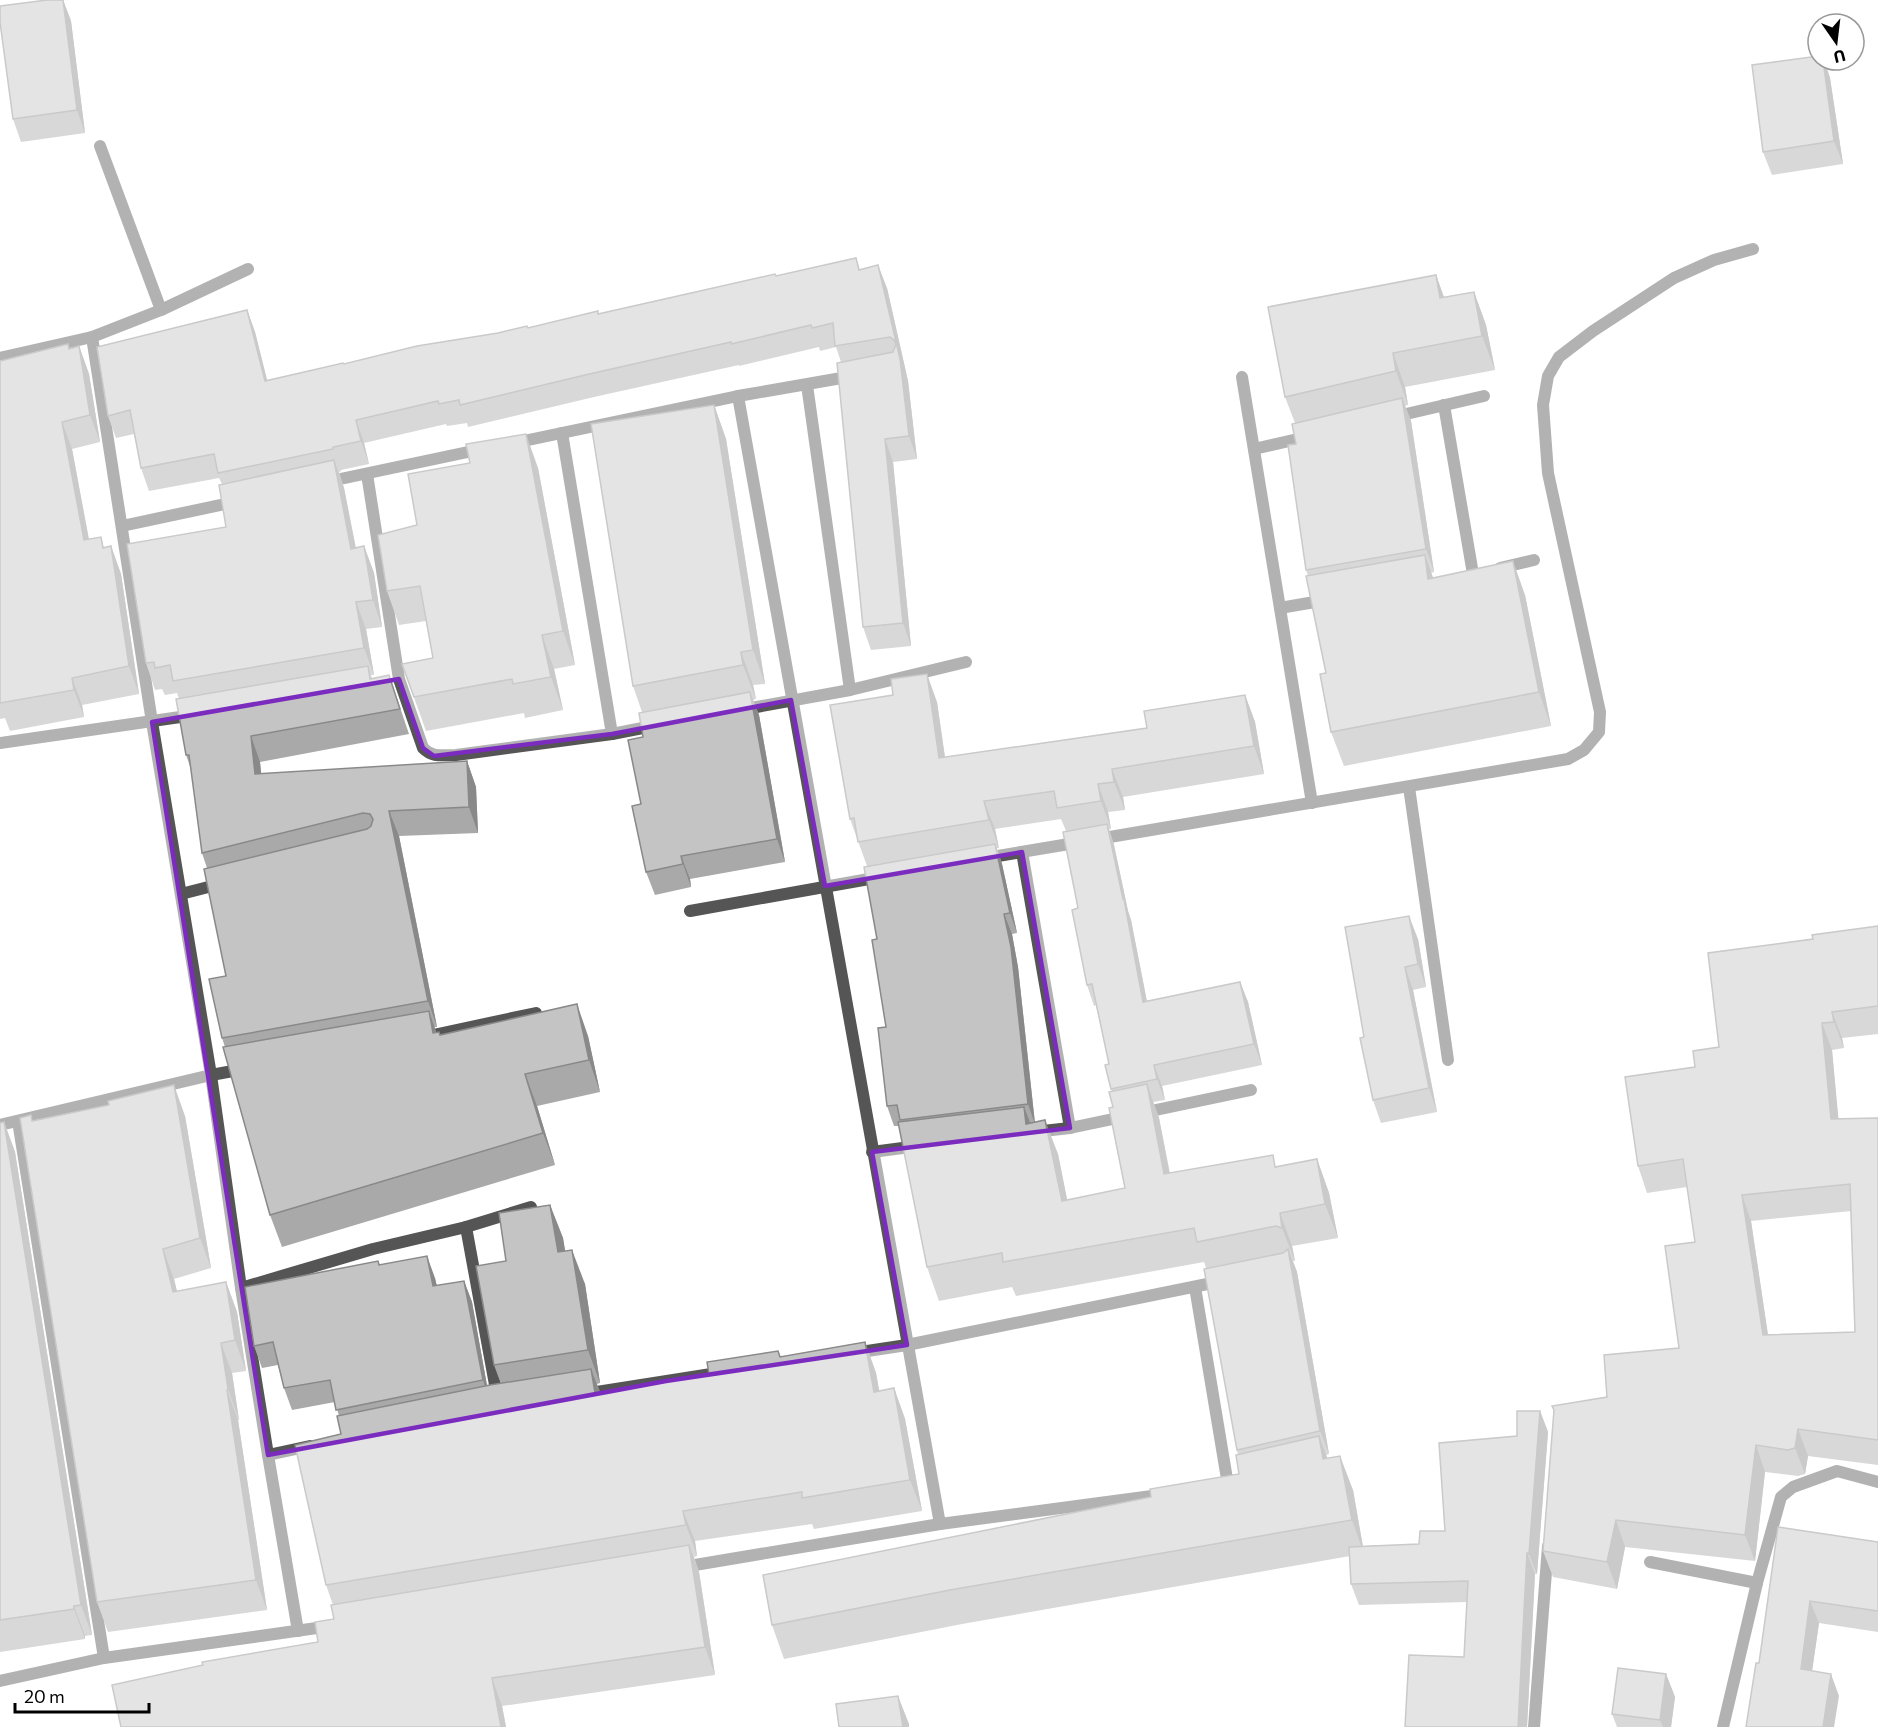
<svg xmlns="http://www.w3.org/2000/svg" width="1878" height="1727" font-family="Commissioner,sans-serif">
<rect width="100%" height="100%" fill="#fff"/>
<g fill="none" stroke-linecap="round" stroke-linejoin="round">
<polyline stroke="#555" stroke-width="12" points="100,146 161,310"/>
<g stroke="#555" stroke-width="12">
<polyline points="92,337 152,722 211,1075 241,1288 268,1455 298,1631"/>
<polyline points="0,358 92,337 161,310 248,269"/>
<polyline points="1242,377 1312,803"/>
<polyline points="807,385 850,690"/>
<polyline points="738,396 940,1524"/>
<polyline points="1444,405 1473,574"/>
<polyline points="1393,417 1484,396"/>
<polyline points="562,433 612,734"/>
<polyline points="514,443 738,396 853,376"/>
<polyline points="1254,449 1311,436"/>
<path d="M 367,474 L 399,679 L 423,748 C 433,758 442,755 456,755 L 612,734 L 658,725"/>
<polyline points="326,482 482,449"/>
<polyline points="122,526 239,501"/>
<polyline points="1500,568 1534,560"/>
<polyline points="1280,608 1326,600"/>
<polyline points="740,710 850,690 966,662"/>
<polyline points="0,743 194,715"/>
<polyline points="1409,787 1448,1060"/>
<polyline points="1098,839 1568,759 1584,750 1599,732 1600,712 1548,473 1543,405 1548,376 1559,357 1593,331 1674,278 1714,260 1753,249"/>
<polyline points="1022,852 1070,1128"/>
<polyline points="986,858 1081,842"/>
<polyline points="181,894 224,883"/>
<polyline points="690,911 880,877"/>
<polyline points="424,1037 536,1013"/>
<polyline points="18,1121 104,1658"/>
<polyline points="0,1125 211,1075 244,1069"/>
<polyline points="1034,1132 1070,1128 1251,1090"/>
<polyline points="872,1152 918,1146"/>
<polyline points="466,1227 531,1207"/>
<polyline points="1195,1287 1228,1485"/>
<polyline points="241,1288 373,1249 466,1227 498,1401"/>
<polyline points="854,1353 907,1345 1222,1281"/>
<polyline points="584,1394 724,1372"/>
<polyline points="268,1455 310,1446"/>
<polyline points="1650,1562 1757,1583"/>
<polyline points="683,1567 940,1524 1167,1494"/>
<polyline points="0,1681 104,1658 331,1626"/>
<polyline points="1534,1727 1548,1546"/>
<polyline points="1723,1727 1757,1583 1781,1497 1793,1487 1837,1471 1878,1482"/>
</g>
</g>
<g fill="#a9a9a9" fill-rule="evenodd">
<polygon points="47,0 63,0 71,21 85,133 21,142 13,119"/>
<polygon points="1818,60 1824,60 1830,78 1843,164 1772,175 1763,152"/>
<polygon points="856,258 860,270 887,288 908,381 917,459 893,462 911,646 871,650 863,627 841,362 836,347 820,351 819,347 739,366 739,365 594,397 468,427 467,423 447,426 446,424 364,443 369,464 341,470 341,471 339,472 344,488 356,548 364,546 374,573 382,627 366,629 374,675 371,675 372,679 389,675 409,734 260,762 261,774 467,761 476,787 478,833 399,836 437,1027 434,1027 436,1032 440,1035 588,1036 600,1092 537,1106 555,1165 282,1247 270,1215 225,1047 222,1038 226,976 207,868 202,853 191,769 186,755 179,699 177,693 165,695 162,689 155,690 146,663 226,527 222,484 219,478 149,491 141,468 134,434 116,438 108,416 247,310 255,332 267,380 599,314 776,276"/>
<polygon points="1436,275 1444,297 1474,292 1486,325 1495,370 1405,387 1408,405 1405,406 1411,421 1434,572 1431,573 1433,578 1525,595 1551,726 1344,766 1331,732 1326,673 1308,576 1306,570 1295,423 1285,397"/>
<polygon points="79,346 89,374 100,442 72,449 89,539 105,547 111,546 121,574 139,694 82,705 84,717 10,731 5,718 0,719 0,361"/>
<polygon points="714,405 726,439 765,684 753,685 756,699 753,700 759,715 785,862 690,879 691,887 655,895 646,872 641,804 643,737 642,712 633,686"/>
<polygon points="538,468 575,665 554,669 563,710 525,718 524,713 426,731 402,664 433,658 426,621 399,625 387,591 417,525"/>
<path d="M 1245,695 L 1255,722 L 1264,774 L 1123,797 L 1125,810 L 1108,812 L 1111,829 L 1109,829 L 1114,845 L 1128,911 L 1131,920 L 1147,1001 L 1240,982 L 1248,1002 L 1262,1065 L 1162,1086 L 1165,1100 L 1153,1102 L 1159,1118 L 1170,1173 L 1277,1167 L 1317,1159 L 1329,1193 L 1338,1238 L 1292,1246 L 1295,1261 L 1293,1261 L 1297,1272 L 1329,1454 L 1326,1455 L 1327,1458 L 1353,1490 L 1363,1546 L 1419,1544 L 1445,1531 L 1517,1436 L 1540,1411 L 1548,1432 L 1537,1574 L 1535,1574 L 1527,1727 L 1405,1727 L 1464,1657 L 1467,1602 L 1359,1605 L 1351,1584 L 1350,1556 L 962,1624 L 784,1659 L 772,1625 L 1151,1497 L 1239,1474 L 1238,1455 L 1237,1450 L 1206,1268 L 1204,1262 L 1016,1296 L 1012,1287 L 939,1301 L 927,1267 L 899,1126 L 894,1126 L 887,1106 L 886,1027 L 877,939 L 867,866 L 850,819 L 937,702 L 945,757 L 1147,728 ZM 1061,819 L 1066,831 L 1078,908 L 1087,985 L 1094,1006 L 1096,1005 L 1109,1064 L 1113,1107 L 1125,1188 L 1067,1200 L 1058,1154 L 1035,1123 L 1018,967 L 1012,934 L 1017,933 L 1002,864 L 997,848 L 999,848 L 995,829 Z"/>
<path d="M 1878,926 L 1878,1034 L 1842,1038 L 1844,1048 L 1832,1050 L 1838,1119 L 1878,1118 L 1878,1465 L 1808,1456 L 1805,1474 L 1798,1476 L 1765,1472 L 1755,1561 L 1625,1547 L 1617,1589 L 1553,1577 L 1543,1551 L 1607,1397 L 1679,1348 L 1695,1242 L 1687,1187 L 1647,1193 L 1638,1166 L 1695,1067 L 1719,1047 L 1813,939 ZM 1851,1211 L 1855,1332 L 1768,1335 L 1751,1221 Z"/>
<polygon points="1418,939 1426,987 1413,990 1437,1112 1381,1123 1373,1100 1364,1037"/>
<polygon points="185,1116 211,1268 174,1279 177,1291 226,1282 237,1312 246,1371 232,1373 239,1420 238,1420 267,1610 108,1632 97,1602 33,1121"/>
<polygon points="4,1122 15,1152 92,1635 85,1636 85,1639 0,1652 0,1123"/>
<polygon points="550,1205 563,1238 565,1251 585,1284 600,1383 597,1384 600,1392 709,1374 778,1351 781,1357 865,1342 876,1373 879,1391 894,1388 905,1419 922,1511 814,1529 812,1524 695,1541 697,1556 694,1557 699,1572 715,1675 502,1706 506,1727 121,1727 318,1642 334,1619 333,1605 326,1585 341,1434 339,1416 335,1402 292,1410 284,1388 278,1365 262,1368 254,1346 378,1261 380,1265 435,1278 437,1286 464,1281 472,1302 487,1386 501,1384 494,1365 506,1261"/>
<polygon points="1778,1527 1878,1542 1878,1632 1819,1623 1812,1671 1839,1696 1759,1663"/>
<polygon points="1666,1674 1675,1697 1671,1727 1617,1727 1612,1714"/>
</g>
<g fill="#898989">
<polygon points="63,0 71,21 85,133 77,110"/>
<polygon points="1823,60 1824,60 1830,78 1843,164 1834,141"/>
<polygon points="878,265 887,288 908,381 917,459 909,436 900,359"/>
<polygon points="1436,275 1448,309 1440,298"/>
<polygon points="1474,292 1486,325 1495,370 1482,336"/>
<polygon points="247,310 255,332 273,404 265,381"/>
<polygon points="79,346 89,374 100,442 90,415"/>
<polygon points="1393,353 1405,387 1408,405 1396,371"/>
<polygon points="1402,398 1411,421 1434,572 1426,549"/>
<polygon points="714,405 726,439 765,684 753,650"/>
<polygon points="356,420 364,443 369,464 361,441"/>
<polygon points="62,422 72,449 94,568 84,540"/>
<polygon points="526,434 538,468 575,665 563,631"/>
<polygon points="885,439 893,462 911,646 903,623"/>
<polygon points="334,460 344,488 361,576 351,549"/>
<polygon points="111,546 121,574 139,694 129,666"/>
<polygon points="364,546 374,573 382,627 373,600"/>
<polygon points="1425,555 1437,589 1428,579"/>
<polygon points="1513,561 1525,595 1551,726 1539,692"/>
<polygon points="356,602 366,629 374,675 364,648"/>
<polygon points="542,635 554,669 563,710 551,677"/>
<polygon points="741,652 753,685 756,699 743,665"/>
<polygon points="927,674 937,702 949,786 939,758"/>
<polygon points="72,678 82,705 84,717 74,690"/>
<polygon points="750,692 759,715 785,862 777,839"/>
<polygon points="1245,695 1255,722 1264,774 1254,746"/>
<polygon points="251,736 260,762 264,800 255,774"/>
<polygon points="467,761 476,787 478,833 469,807"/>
<polygon points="1112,769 1123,797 1125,810 1114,782"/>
<polygon points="1098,784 1108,812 1111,829 1101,801"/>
<polygon points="984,801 995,829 999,848 989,820"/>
<polygon points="389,811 399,836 437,1027 428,1001"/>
<polygon points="1107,824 1114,845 1128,911 1131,920 1151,1023 1143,1002"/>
<polygon points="995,844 1002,864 1017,933 1010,913"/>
<polygon points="681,856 690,879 691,887 683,864"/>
<polygon points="1004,914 1012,934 1018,967 1035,1124 1028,1104"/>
<polygon points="1409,916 1418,939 1426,987 1418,964"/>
<polygon points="1405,967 1413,990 1437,1112 1429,1088"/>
<polygon points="1240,982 1248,1002 1262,1065 1254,1044"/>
<polygon points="577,1004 588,1036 600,1092 589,1060"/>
<polygon points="429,1011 440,1043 433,1033"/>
<polygon points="1832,1012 1842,1038 1844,1048 1834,1022"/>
<polygon points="1822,1023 1832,1050 1841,1146 1831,1119"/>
<polygon points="1154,1065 1162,1086 1165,1100 1157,1079"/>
<polygon points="525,1074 537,1106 555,1165 543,1133"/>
<polygon points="1147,1084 1159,1118 1176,1208 1164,1174"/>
<polygon points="174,1085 185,1116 211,1268 200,1238"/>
<polygon points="1024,1107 1037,1140 1026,1124"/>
<polygon points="1045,1120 1058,1154 1074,1234 1062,1201"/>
<polygon points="4,1122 15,1152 92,1635 81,1605"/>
<polygon points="1317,1159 1329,1193 1338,1238 1325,1204"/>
<polygon points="1742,1195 1751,1221 1772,1362 1763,1335"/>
<polygon points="550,1205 563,1238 571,1286 558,1252"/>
<polygon points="1280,1213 1292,1246 1295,1261 1282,1228"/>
<polygon points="163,1249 174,1279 184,1322 173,1292"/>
<polygon points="1288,1249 1297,1272 1329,1454 1320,1431"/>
<polygon points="572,1250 585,1284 600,1383 588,1350"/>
<polygon points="427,1256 435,1278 441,1308 433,1286"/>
<polygon points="464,1281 472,1302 490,1402 483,1380"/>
<polygon points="226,1282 237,1312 246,1371 235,1340"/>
<polygon points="865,1342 876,1373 885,1423 874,1392"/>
<polygon points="221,1343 232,1373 239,1420 228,1389"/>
<polygon points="591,1369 603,1400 595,1393"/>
<polygon points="894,1388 905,1419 922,1511 910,1480"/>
<polygon points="227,1390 238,1420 267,1610 256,1580"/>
<polygon points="1540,1411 1548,1432 1537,1574 1529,1554"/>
<polygon points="1798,1429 1808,1456 1805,1474 1795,1448"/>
<polygon points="1319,1436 1332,1470 1323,1459"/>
<polygon points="1756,1445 1765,1472 1755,1561 1745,1535"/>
<polygon points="1340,1456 1353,1490 1364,1554 1352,1520"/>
<polygon points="683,1511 695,1541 697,1556 686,1525"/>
<polygon points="1616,1520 1625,1547 1617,1589 1607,1562"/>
<polygon points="689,1545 699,1572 715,1675 705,1647"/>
<polygon points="1527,1553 1535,1574 1527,1727 1518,1727"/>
<polygon points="1810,1601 1819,1623 1809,1692 1801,1669"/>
<polygon points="74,1606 85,1636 85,1639 74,1609"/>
<polygon points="1666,1674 1675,1697 1671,1727 1663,1727 1660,1720"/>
<polygon points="1831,1674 1839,1696 1834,1727 1823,1727"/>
<polygon points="492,1678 502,1706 506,1727 501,1727"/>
<polygon points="898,1696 909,1724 909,1727 903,1727"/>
</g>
<g fill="#c4c4c4" stroke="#898989" stroke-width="1.5" fill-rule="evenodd">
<polygon points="47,0 63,0 77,110 13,119 0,22 0,6"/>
<polygon points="1818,56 1818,60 1823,60 1834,141 1763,152 1752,65"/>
<polygon points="856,258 859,270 878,265 900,359 909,436 885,439 903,623 863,627 837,363 893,352 896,344 894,340 890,337 835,346 833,323 812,328 811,325 731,344 731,342 585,375 460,405 459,400 439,404 438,401 356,420 361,441 333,447 333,449 218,473 214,454 141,468 130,410 108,416 97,347 247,310 265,381 343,363 344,364 417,346 498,333 527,326 528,328 598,311 598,314 775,274 776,276"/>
<polygon points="1436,275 1440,298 1474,292 1482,336 1393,353 1396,371 1285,397 1268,307"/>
<polygon points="68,344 69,349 79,346 90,415 62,422 84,540 101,537 103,548 111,546 129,666 72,678 74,690 0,703 0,361"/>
<polygon points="1402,398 1426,549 1306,570 1288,445 1296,444 1292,424"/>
<polygon points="714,405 753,650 741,652 743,665 633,686 591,424"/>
<polygon points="526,434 563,631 542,635 551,677 513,684 512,679 414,697 402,664 433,658 420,586 387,591 378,535 417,525 408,474 470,463 466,444"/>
<polygon points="334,460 351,549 364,546 373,600 356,602 364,648 173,681 170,665 155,668 154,662 146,663 127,544 226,527 219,485"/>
<polygon points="1425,555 1428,579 1513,561 1539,692 1331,732 1320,674 1326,673 1306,576"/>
<polygon points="368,666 370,679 389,675 400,709 251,736 255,774 467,761 469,807 389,811 428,1001 222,1038 209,979 226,976 204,869 367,829 371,826 373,819 370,814 363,813 202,853 189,755 186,755 176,699"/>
<polygon points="927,674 939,758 1147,728 1144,711 1245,695 1254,746 1112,769 1114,782 1098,784 1101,801 1057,808 1054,791 984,801 989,820 858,842 854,818 850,819 830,705 893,695 891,679"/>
<polygon points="750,692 777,839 681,856 683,864 646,872 632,806 641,804 628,740 643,737 639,713"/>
<polygon points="1107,824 1123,899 1124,899 1143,1002 1240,982 1254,1044 1154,1065 1157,1079 1111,1089 1105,1065 1109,1064 1092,984 1087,985 1072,910 1078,908 1063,832"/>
<polygon points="995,844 1010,913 1004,914 1011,947 1028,1104 900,1120 897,1105 887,1106 878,1028 886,1027 872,940 877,939 864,867"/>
<polygon points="1409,916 1418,964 1405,967 1429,1088 1373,1100 1360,1038 1364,1037 1345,927"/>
<path d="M 1878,926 L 1878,1006 L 1832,1012 L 1834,1022 L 1822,1023 L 1831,1119 L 1878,1118 L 1878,1440 L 1798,1429 L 1795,1448 L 1788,1450 L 1756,1445 L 1745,1535 L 1616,1520 L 1607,1562 L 1543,1551 L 1554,1410 L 1552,1406 L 1607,1397 L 1604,1355 L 1679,1348 L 1665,1246 L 1695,1242 L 1683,1159 L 1638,1166 L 1625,1077 L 1695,1067 L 1693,1051 L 1719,1047 L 1708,953 L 1813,939 L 1812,935 ZM 1850,1184 L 1855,1332 L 1763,1335 L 1742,1195 Z"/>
<polygon points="577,1004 589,1060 525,1074 543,1133 270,1215 223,1047 429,1011 433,1033 439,1032 440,1035"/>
<polygon points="1147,1084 1164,1174 1273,1155 1275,1167 1317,1159 1325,1204 1280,1213 1282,1228 1276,1226 1197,1242 1194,1228 1003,1262 1002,1253 927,1267 898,1122 1024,1107 1026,1124 1045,1120 1062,1201 1125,1188 1109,1108 1113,1107 1109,1092"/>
<polygon points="174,1085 200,1238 163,1249 173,1292 226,1282 235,1340 221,1343 228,1389 227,1390 256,1580 97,1602 20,1118 31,1115 32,1121 109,1105 108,1101"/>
<polygon points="4,1122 81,1605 74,1606 74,1609 0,1620 0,1123"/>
<polygon points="550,1205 558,1252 572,1250 588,1350 494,1365 476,1266 506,1261 499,1213"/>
<polygon points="1288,1249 1320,1431 1237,1450 1204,1269 1283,1253"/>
<polygon points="427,1256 433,1286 464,1281 483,1380 336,1410 330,1380 284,1388 273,1342 254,1346 245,1287 378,1261 379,1265"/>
<polygon points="865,1342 874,1392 894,1388 910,1480 802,1498 802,1492 683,1511 686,1525 326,1585 295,1445 341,1434 337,1416 490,1385 591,1369 595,1393 709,1374 707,1362 778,1351 780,1357"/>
<polygon points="1517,1411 1540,1411 1529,1554 1527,1553 1518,1727 1405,1727 1409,1655 1464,1657 1468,1581 1351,1584 1349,1547 1419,1544 1420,1531 1445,1531 1439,1443 1517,1436"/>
<polygon points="1319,1436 1323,1459 1340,1456 1352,1520 950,1590 772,1625 763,1575 1151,1497 1150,1489 1239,1474 1236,1455"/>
<polygon points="1778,1527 1878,1542 1878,1611 1810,1601 1801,1669 1831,1674 1823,1727 1746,1727 1756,1663 1759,1663"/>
<polygon points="689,1545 705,1647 492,1678 501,1727 121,1727 112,1685 203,1665 202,1662 318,1642 315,1622 334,1619 331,1605"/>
<polygon points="1618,1668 1666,1674 1660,1720 1612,1714"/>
<polygon points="898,1696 903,1727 839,1727 836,1704"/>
</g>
<path d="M0 0H1878V1727H0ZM 399,679 L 423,748 L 434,756 L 612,734 L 791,700 L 825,886 L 1022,852 L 1070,1128 L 872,1152 L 907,1345 L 666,1381 L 268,1455 L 152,722 Z" fill="#fff" fill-opacity=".55" fill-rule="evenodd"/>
<path fill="none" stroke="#7b2cbf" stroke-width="4.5" stroke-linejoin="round" d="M 399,679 L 423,748 L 434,756 L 612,734 L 791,700 L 825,886 L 1022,852 L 1070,1128 L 872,1152 L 907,1345 L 666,1381 L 268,1455 L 152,722 Z"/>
<g transform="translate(1836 42) rotate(166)"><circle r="28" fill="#ffffff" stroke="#999999" stroke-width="1.5"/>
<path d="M0-4.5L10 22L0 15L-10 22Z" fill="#000000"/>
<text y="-9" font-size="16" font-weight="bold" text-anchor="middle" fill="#000000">U</text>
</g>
<path d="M15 1703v9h134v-9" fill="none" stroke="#000000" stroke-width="3"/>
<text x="24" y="1703" font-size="18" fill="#000000" stroke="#ffffff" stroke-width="4.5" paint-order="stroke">20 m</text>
</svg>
